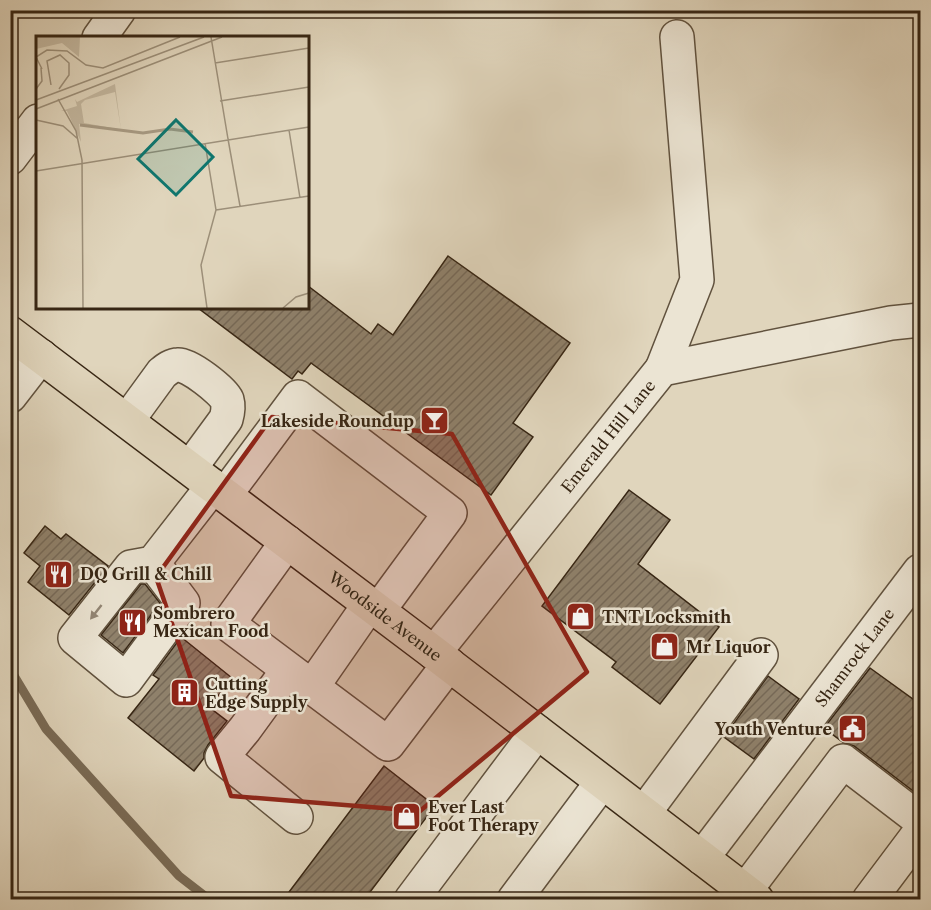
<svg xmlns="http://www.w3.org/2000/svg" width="931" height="910" font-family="'Libre Caslon Text',serif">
<defs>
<pattern id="building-hatch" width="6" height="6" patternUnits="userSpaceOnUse" patternTransform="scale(1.5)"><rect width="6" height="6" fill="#8f816b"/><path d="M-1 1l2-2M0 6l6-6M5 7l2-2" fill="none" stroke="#766957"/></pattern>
</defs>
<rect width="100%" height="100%" fill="#e0d5bc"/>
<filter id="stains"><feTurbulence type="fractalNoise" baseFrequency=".00333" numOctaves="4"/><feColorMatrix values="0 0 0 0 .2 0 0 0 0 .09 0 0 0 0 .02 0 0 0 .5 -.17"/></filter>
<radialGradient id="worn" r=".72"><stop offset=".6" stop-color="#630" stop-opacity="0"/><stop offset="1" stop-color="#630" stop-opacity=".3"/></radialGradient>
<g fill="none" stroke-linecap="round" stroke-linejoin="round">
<polyline stroke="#7a6c57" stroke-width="9" points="10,669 46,729 179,876 210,900"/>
</g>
<g fill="url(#building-hatch)" stroke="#372614" stroke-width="1.5">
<polygon points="448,256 570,343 513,423 533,437 491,495 311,363 302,374 298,371 292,379 198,308 308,308 308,286 371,334 378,324 393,335"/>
<polygon points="629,490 670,520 638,564 719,627 660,704 612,667 616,662 542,606"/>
<polygon points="45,526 61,539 66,534 108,566 69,615 28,582 40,566 24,553"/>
<polygon points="141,584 145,584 160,603 123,653 101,635"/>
<polygon points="181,637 232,678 209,707 227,721 208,745 204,753 204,758 194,771 128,718 159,679 153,675"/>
<polygon points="870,668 921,705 921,797 854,746 844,743 824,728"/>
<polygon points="768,676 799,699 754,759 724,737"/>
<polygon points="384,766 435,806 364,900 283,900"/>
</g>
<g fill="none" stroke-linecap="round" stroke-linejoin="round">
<defs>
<g id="minor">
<polyline points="99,38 119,10"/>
<polyline points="10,158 38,121"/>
<polyline points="662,369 697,280 677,37"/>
<polyline points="10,396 41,356"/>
<path d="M 127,421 L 162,373 C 167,369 172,365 178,365 C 189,364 223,391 227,400 C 229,407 228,412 226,419 L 190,468"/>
<polyline points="225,495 298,397 450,513 378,611"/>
<polyline points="287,542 228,624 388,744 449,664"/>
<polyline points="153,563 183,603 126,680 75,638 131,567 153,563 213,486"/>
<path id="s1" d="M 434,653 L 662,369 L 891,323 L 920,320"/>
<polyline points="288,670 245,729 222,757 296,817"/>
<polyline points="312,687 369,605"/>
<polyline points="644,813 761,655"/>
<path id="s2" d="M 702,858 L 920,571"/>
<polyline points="745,891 843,761 920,820"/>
<polyline points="411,900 537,732"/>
<polyline points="514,900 602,782"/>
<polyline points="869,900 920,832"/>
</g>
<g id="major">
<path id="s3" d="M 10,333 L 434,653 L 757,900"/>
</g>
</defs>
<use href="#minor" stroke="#61523e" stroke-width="36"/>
<use href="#major" stroke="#372614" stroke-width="36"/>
<use href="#minor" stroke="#ebe4d3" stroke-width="33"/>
<use href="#major" stroke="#e0d5bc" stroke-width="33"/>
</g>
<defs><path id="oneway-solid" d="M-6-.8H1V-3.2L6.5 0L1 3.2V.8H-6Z" transform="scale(1.5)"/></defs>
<use fill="#918574" href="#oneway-solid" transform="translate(96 612) rotate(128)"/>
<path fill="#8f2418" fill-opacity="0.2" stroke="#8f2418" stroke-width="4.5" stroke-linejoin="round" d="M 272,417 L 452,434 L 587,672 L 420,811 L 231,796 L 156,577 Z"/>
<defs>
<symbol id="bar-square" viewBox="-11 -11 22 22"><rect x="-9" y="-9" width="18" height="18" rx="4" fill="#8f2418" stroke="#ebe4d3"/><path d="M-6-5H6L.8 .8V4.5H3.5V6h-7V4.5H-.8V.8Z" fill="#fff"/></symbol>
<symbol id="restaurant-square" viewBox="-11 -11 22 22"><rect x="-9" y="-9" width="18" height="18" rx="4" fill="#8f2418" stroke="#ebe4d3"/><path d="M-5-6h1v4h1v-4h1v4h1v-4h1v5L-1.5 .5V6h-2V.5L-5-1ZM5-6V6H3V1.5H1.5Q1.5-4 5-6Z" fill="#fff"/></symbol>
<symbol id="shop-square" viewBox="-11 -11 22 22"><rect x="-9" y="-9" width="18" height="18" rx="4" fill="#8f2418" stroke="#ebe4d3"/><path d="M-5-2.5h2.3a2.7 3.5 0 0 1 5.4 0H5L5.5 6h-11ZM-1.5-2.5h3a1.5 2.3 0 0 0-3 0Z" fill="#fff"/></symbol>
<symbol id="building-square" viewBox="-11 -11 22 22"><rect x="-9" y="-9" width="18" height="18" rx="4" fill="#8f2418" stroke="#ebe4d3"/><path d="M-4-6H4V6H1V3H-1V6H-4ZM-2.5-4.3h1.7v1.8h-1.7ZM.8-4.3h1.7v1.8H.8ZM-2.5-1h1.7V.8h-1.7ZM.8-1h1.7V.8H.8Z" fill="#fff"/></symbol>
<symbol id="civic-square" viewBox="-11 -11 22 22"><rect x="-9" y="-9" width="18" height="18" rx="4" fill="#8f2418" stroke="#ebe4d3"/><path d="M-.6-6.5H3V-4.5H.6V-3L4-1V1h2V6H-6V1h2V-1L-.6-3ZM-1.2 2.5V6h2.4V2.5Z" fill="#fff"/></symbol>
</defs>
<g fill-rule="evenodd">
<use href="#bar-square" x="418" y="404" width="33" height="33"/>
<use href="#restaurant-square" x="42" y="558" width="33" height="33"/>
<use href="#shop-square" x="564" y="600" width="33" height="33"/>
<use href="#restaurant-square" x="116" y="606" width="33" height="33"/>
<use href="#shop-square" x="648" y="630" width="33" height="33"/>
<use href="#building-square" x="168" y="676" width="33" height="33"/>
<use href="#civic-square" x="836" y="712" width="33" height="33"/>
<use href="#shop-square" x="390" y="800" width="33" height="33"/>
</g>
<g text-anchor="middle" stroke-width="5" stroke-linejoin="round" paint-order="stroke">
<g font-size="16" font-weight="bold" fill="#372614" stroke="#ebe4d3" text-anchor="start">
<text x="414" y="427" text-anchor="end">Lakeside Roundup</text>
<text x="80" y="580">DQ Grill &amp; Chill</text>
<text x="153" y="619">Sombrero<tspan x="153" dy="18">Mexican Food</tspan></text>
<text x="602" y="623">TNT Locksmith</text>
<text x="686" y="653">Mr Liquor</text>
<text x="205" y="690">Cutting<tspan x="205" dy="18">Edge Supply</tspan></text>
<text x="832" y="735" text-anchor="end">Youth Venture</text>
<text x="428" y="813">Ever Last<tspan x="428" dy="18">Foot Therapy</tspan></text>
</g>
<g font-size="16" fill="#372614" stroke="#ebe4d3">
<text dy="6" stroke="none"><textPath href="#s1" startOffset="278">Emerald Hill Lane</textPath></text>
<text dy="6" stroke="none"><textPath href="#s3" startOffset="470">Woodside Avenue</textPath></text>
<text dy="6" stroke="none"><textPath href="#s2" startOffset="252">Shamrock Lane</textPath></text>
</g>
</g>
<g transform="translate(36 36)">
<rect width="273" height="273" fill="#e0d5bc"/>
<path d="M 0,1 L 44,1 L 43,21 L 26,7 L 0,13 ZM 79,48 L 85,94 L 79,56 L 49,64 L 45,68 L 48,87 L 82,93 L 43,88 L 45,106 L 31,75 L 25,75 L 41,70 L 39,63 L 41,66 Z" fill="#c3b79f"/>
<path fill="none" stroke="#a79a83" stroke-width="3" d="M 44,89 L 107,97 L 134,93 L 157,96"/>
<path fill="none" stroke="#9c8f79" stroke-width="1.5" d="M 175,1 L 192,103M 179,27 L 273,12M 6,33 L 0,21 L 11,14 L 31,15 L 50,29 L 67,32 L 144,1M 15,49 L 11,25 L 24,19 L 33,27 L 33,39 L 23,53M 0,53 L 6,45 L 5,32M 22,63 L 40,95 L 46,124 L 47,272M 0,64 L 168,1M 184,65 L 273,51M 0,73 L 186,1M 0,84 L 27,90 L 42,103M 253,94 L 264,162M 192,103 L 204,170M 169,107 L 180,174 L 165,229 L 171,272M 0,135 L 273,91M 180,174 L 273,160M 247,272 L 260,261 L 273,257"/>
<path fill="#0f766e" fill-opacity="0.15" stroke="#0f766e" stroke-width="3" d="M 140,84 L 177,121 L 140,159 L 102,123 Z"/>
<rect width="273" height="273" fill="none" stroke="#372614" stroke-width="3"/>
</g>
<rect width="931" height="910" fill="none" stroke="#e0d5bc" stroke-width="36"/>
<rect x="12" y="12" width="907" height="886" fill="none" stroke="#372614" stroke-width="3"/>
<rect x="18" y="18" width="895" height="874" fill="none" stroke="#372614" stroke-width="1.5"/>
<rect width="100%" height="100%" filter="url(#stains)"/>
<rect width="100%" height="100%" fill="url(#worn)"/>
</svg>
